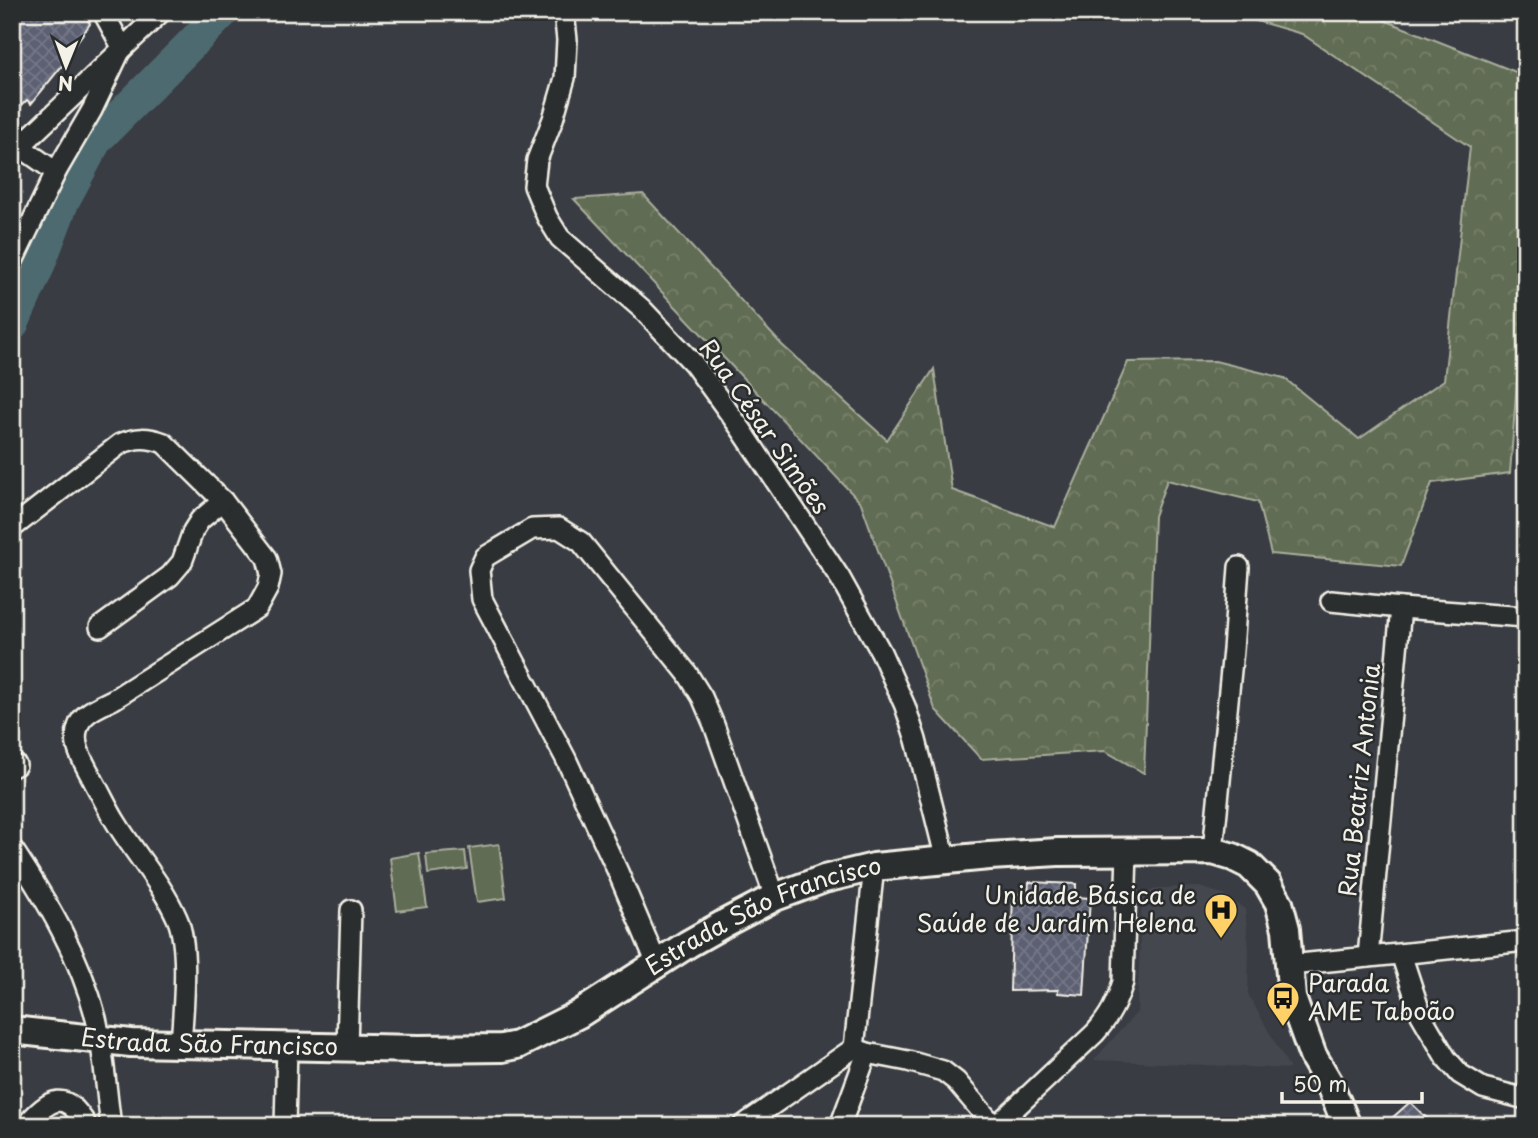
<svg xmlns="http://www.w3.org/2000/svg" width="1538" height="1138" font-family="'Playpen Sans',sans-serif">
<defs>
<pattern id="forest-crowns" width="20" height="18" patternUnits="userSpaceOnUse" patternTransform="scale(1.75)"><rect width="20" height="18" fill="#616c52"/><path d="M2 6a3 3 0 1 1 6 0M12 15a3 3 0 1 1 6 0" fill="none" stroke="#78816b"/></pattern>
<pattern id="building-cross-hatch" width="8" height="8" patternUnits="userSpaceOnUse" patternTransform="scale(1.75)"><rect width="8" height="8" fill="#5c6072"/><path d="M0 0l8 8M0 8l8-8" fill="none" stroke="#747786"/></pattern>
</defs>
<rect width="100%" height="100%" fill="#393c42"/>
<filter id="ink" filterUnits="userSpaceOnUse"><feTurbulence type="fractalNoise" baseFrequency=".0143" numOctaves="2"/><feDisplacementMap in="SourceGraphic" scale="14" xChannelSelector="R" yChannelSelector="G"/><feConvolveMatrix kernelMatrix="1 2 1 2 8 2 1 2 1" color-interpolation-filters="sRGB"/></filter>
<g filter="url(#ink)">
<polygon fill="#444750" points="1199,887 1223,894 1245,909 1249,950 1248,994 1290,1069 1094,1060 1137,1012 1142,894 1159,888"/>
<g fill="#616c52" stroke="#aaae9d" stroke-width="2">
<polygon points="499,844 506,898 477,902 469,848"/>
<polygon points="465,851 467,869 428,874 426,854"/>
<polygon points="419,853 427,907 397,911 390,858"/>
</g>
<polygon fill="url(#forest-crowns)" stroke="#aaae9d" stroke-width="2" points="1225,12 1364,12 1526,76 1526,339 1520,342 1510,473 1432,483 1401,566 1271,554 1258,502 1167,480 1154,516 1144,773 1105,751 981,759 935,709 861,503 574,199 643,194 782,345 887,440 934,369 952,490 1055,527 1128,362 1215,361 1284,378 1359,439 1444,380 1470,147 1302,34"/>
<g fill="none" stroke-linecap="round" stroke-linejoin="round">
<polyline stroke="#4d6b6f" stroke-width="33" points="12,325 37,269 63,201 96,140 223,12"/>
</g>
<g fill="url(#building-cross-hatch)" stroke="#f4f1e8" stroke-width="2">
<polygon points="12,12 84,12 90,24 68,54 70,56 31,104 27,100 12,115"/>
<polygon points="1029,882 1076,884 1076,897 1090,898 1084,995 1058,993 1058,990 1010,991 1013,893 1028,895"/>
<polygon points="1410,1102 1435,1126 1383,1126"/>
</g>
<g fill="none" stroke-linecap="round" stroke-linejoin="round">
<defs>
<g id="street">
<polyline points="564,12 567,40 565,78 553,119 537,160 534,186 547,217 560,238 642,309 693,363 741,429 840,578 881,652 905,706 916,740 946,860"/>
<polyline points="19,146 56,172"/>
<polyline points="12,154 161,12"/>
<polyline points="12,263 56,172 92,110 122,47 103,12"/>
<path d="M 12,528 L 120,444 C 136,437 148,437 164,443 L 223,501 L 267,558 L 271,574 L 268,588 L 257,608 L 114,699 C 101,706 82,712 78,727 C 71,746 86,765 94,782 C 102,796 108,810 117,824 C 136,855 162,884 177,918 C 190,947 183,1011 181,1045"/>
<polyline points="1331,601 1401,608 1526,617"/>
<polyline points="100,627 170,576 182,562 193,531 200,520 223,501"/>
<polyline points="12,767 16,765"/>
<path d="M 12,848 C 47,901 80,956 96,1018 C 104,1053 106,1090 111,1126"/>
<polyline points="1213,851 1233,650 1239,567"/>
<polyline points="1401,954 1421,1015 1446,1058 1460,1074 1483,1088 1526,1099"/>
<polyline points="1368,957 1401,608"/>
<polyline points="657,964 618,872 566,759 482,599 479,570 485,557 532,529 559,528 581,542 687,673 702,697 714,725 775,897"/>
<polyline points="1290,965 1526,941"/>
<polyline points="347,1047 351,910"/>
<polyline points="854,1048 867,1053 908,1061 943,1071 956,1081 994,1126"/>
<path d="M 25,1126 C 51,1097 65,1089 87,1126"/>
<polyline points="285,1126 287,1046"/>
<polyline points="742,1126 854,1048 874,867"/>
<polyline points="840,1126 867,1053"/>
<path d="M 996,1126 L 1095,1033 C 1110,1016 1116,1004 1123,982 L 1127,851"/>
</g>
<g id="secondary">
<path id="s1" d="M 12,1030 L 131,1043 L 419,1049 L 502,1048 L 517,1045 L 579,1014 L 688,944 L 727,922 L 775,897 L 824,879 L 874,867 L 989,856 L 1058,852 L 1213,851 L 1233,857 L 1249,865 L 1268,884 L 1279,903 L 1286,929 L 1292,998 L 1313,1056 L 1329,1083 L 1347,1126"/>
</g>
</defs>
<use href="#street" stroke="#f4f1e8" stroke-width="24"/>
<use href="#secondary" stroke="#f4f1e8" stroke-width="32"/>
<use href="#street" stroke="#2a2d2e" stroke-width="19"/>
<use href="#secondary" stroke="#2a2d2e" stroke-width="26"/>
</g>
</g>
<defs>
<symbol id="hospital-pin" viewBox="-11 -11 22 30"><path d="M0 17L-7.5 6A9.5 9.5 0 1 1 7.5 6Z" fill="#ffd166" stroke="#2a2d2e"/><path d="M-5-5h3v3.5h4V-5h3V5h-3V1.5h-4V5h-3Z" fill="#111"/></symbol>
<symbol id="bus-pin" viewBox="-11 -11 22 30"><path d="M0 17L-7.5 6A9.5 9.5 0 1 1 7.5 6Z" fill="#ffd166" stroke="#2a2d2e"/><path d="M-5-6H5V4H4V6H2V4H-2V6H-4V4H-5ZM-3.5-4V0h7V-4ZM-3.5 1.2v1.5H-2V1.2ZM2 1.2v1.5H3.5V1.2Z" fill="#111"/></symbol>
</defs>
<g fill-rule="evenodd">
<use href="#hospital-pin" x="1202" y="891" width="38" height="52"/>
<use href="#bus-pin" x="1264" y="979" width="38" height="52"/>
</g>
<g text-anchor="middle" stroke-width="5" stroke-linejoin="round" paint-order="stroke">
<g font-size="24" fill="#f4f1e8" stroke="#2a2d2e">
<text transform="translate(764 427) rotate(55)" y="8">Rua César Simões</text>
<text transform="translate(1360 780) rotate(-84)" y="8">Rua Beatriz Antonia</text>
<text dy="8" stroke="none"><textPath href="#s1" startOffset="786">Estrada São Francisco</textPath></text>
<text dy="8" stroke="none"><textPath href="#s1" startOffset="198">Estrada São Francisco</textPath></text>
</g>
<g font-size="24" fill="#f4f1e8" stroke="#2a2d2e" text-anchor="end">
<text x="1196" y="904">Unidade Básica de<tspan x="1196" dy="28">Saúde de Jardim Helena</tspan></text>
<text x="1308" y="992" text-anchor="start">Parada<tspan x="1308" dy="28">AME Taboão</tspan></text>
</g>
</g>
<rect width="1538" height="1138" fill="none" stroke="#2a2d2e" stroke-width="42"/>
<rect x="21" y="21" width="1496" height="1096" fill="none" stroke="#f4f1e8" stroke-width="2.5" filter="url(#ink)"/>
<g transform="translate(66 66) rotate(181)" stroke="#2a2d2e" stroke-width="5" paint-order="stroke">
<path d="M0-5L12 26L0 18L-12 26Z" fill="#f4f1e8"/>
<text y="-10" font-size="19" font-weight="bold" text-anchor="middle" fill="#f4f1e8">N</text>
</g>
<path d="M1282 1092v10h140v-10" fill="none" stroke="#f4f1e8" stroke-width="3.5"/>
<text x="1293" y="1092" font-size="21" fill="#f4f1e8" stroke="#2a2d2e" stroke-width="5" paint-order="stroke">50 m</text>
</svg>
